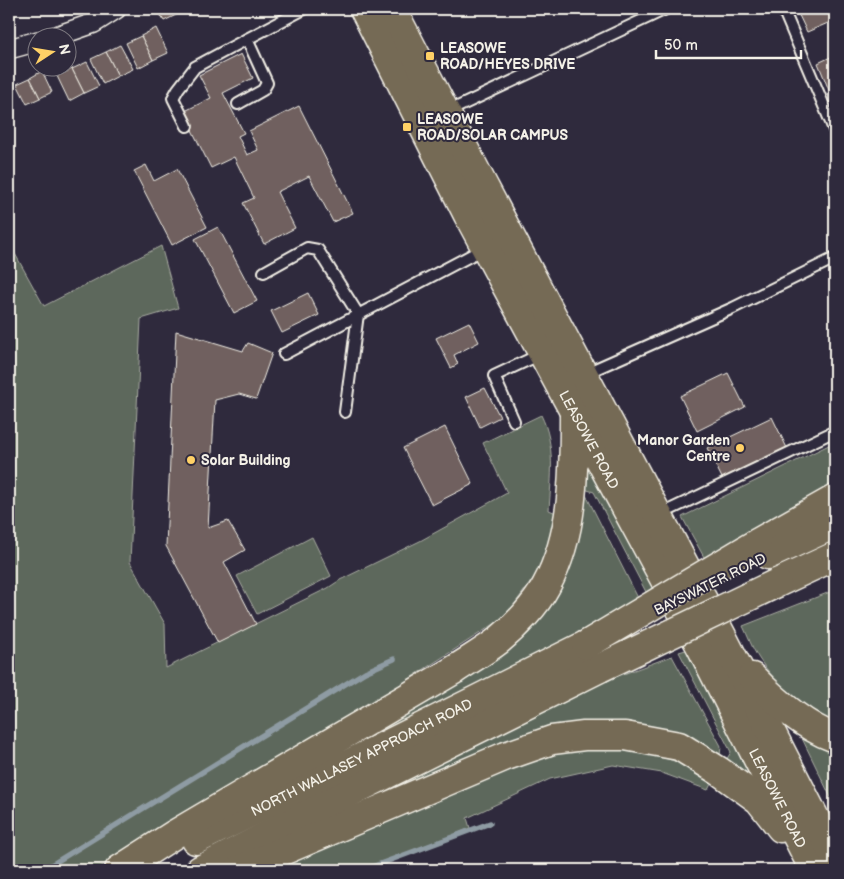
<svg xmlns="http://www.w3.org/2000/svg" width="844" height="879" font-family="'Balsamiq Sans',sans-serif">
<rect width="100%" height="100%" fill="#2f2a3d"/>
<filter id="ink" filterUnits="userSpaceOnUse"><feTurbulence type="fractalNoise" baseFrequency=".02" numOctaves="2"/><feDisplacementMap in="SourceGraphic" scale="10" xChannelSelector="R" yChannelSelector="G"/><feConvolveMatrix kernelMatrix="1 2 1 2 8 2 1 2 1" color-interpolation-filters="sRGB"/></filter>
<g filter="url(#ink)">
<g fill="#5d675b" stroke="#a8aca2">
<path d="M 9,243 L 44,306 L 161,246 L 178,308 L 141,319 L 130,562 L 165,624 L 166,668 L 328,588 L 340,580 L 420,541 L 507,493 L 483,443 L 541,415 C 556,445 551,478 549,510 L 561,515 L 543,565 L 505,617 L 342,722 L 95,870 L 9,870 Z"/>
<polygon points="835,442 835,487 705,559 682,517"/>
<polygon points="588,464 655,586 646,592 594,492 584,489"/>
<polygon points="586,495 639,600 591,627 298,778 567,570"/>
<polygon points="312,537 331,576 257,614 237,576"/>
<path d="M 835,590 L 835,726 C 809,716 773,681 758,657 C 752,648 748,636 743,626 Z"/>
<polygon points="689,649 754,780 725,762 731,752 679,652"/>
<polygon points="672,656 721,746 720,756 657,733 618,726 319,821 594,685"/>
<polygon points="797,728 835,748 835,806"/>
<polygon points="595,744 643,751 677,762 709,776 713,780 708,790 662,773 613,765 550,779 467,818 470,828 372,870 264,870 542,754"/>
</g>
<g fill="none" stroke-linecap="round" stroke-linejoin="round">
<g stroke="#8e9ba3" stroke-width="5.5">
<polyline points="43,870 365,672 394,659"/>
<polyline points="364,870 490,823"/>
</g>
</g>
<g fill="#70615e" stroke="#f4f1e8">
<polygon points="157,9 185,9 186,10 164,21"/>
<polygon points="796,9 835,9 835,20 807,32"/>
<polygon points="156,28 168,53 153,60 141,36"/>
<polygon points="141,36 153,60 138,68 126,43"/>
<polygon points="120,45 133,69 118,76 106,52"/>
<polygon points="106,52 118,76 103,84 91,59"/>
<polygon points="241,54 253,78 223,93 244,133 238,136 247,155 258,150 249,131 299,106 353,213 333,222 309,176 277,192 295,228 264,244 243,203 254,198 234,157 211,168 183,112 211,98 199,75"/>
<polygon points="835,55 835,105 818,63"/>
<polygon points="87,62 99,86 84,93 72,69"/>
<polygon points="72,69 84,93 69,101 57,76"/>
<polygon points="42,71 52,92 40,98 30,78"/>
<polygon points="30,78 40,98 27,104 17,84"/>
<polygon points="146,165 154,181 177,169 207,227 172,245 134,171"/>
<polygon points="218,227 257,301 234,313 195,239"/>
<polygon points="308,293 319,315 282,333 271,311"/>
<polygon points="469,322 479,342 454,355 458,364 451,368 436,338"/>
<polygon points="176,331 243,351 248,343 272,353 256,399 239,394 215,400 208,528 228,521 245,550 224,562 256,624 218,643 166,546"/>
<polygon points="728,373 745,407 697,431 680,396"/>
<polygon points="485,388 500,417 480,427 466,397"/>
<polygon points="772,417 787,448 723,480 707,448"/>
<polygon points="445,427 473,484 432,505 403,448"/>
</g>
<g fill="none" stroke-linecap="round" stroke-linejoin="round">
<defs>
<g id="lane">
<polyline points="783,9 835,132"/>
<polyline points="238,104 263,90 267,83 247,39 304,9"/>
<polyline points="447,112 666,9"/>
<polyline points="187,126 173,98 178,89 195,67 247,39"/>
<polyline points="264,272 307,248 318,250 358,314 345,412"/>
<polyline points="284,354 485,248"/>
<polyline points="584,374 733,308 835,258"/>
<polyline points="514,421 494,376 541,354"/>
<polyline points="659,515 835,431"/>
</g>
<g id="street">
<polyline points="51,38 94,23 116,9"/>
<polyline points="9,49 38,41"/>
</g>
<g id="primary">
<path id="s1" d="M 364,9 L 468,215 L 701,647 L 814,870"/>
<polyline points="392,9 481,181 722,636 835,857"/>
<polyline points="757,543 835,499"/>
<polyline points="768,555 835,524"/>
<polyline points="777,583 835,556"/>
<path d="M 752,677 C 776,702 803,726 835,738"/>
<path id="s2" d="M 196,840 L 586,645"/>
<path d="M 119,870 L 175,834 L 454,670 C 469,660 485,651 499,640 C 515,627 536,605 546,586 C 574,535 574,473 574,416"/>
<polyline points="200,870 337,799 600,668"/>
<polyline points="238,870 506,756 552,740 584,736 625,736 679,746 719,771 759,800 781,828"/>
</g>
</defs>
<use href="#lane" stroke="#f4f1e8" stroke-width="14"/>
<use href="#street" stroke="#f4f1e8" stroke-width="22"/>
<use href="#primary" stroke="#f4f1e8" stroke-width="31"/>
<use href="#lane" stroke="#2f2a3d" stroke-width="10"/>
<use href="#street" stroke="#2f2a3d" stroke-width="19"/>
<use href="#primary" stroke="#756a55" stroke-width="28"/>
<defs>
<g id="primary-bridge">
<polyline points="586,645 757,543"/>
<polyline points="600,668 777,583"/>
</g>
</defs>
<use href="#primary-bridge" stroke="#f4f1e8" stroke-width="31" stroke-linecap="butt"/>
<use href="#primary-bridge" stroke="#756a55" stroke-width="28"/>
</g>
</g>
<g fill="#ffd166" stroke="#2f2a3d" stroke-width="2">
<rect x="425" y="51" width="10" height="10" rx="2.5"/>
<rect x="402" y="122" width="10" height="10" rx="2.5"/>
<circle cx="740" cy="448" r="5"/>
<circle cx="191" cy="460" r="5"/>
</g>
<g text-anchor="middle" stroke-width="4" stroke-linejoin="round" paint-order="stroke">
<g font-size="14" font-weight="bold" fill="#f4f1e8" stroke="#2f2a3d" text-anchor="start">
<text x="440" y="53">LEASOWE<tspan x="440" dy="16">ROAD/HEYES DRIVE</tspan></text>
<text x="417" y="124">LEASOWE<tspan x="417" dy="16">ROAD/SOLAR CAMPUS</tspan></text>
<text x="730" y="445" text-anchor="end">Manor Garden<tspan x="730" dy="16">Centre</tspan></text>
<text x="201" y="465">Solar Building</text>
</g>
<g font-size="14" fill="#f4f1e8" stroke="#2f2a3d">
<text dy="5" stroke="none"><textPath href="#s1" startOffset="486">LEASOWE ROAD</textPath></text>
<text transform="translate(710 584) rotate(-26)" y="5">BAYSWATER ROAD</text>
<text dy="5" stroke="none"><textPath href="#s2" startOffset="185">NORTH WALLASEY APPROACH ROAD</textPath></text>
<text dy="5" stroke="none"><textPath href="#s1" startOffset="891">LEASOWE ROAD</textPath></text>
</g>
</g>
<rect width="844" height="879" fill="none" stroke="#2f2a3d" stroke-width="30"/>
<rect x="15" y="15" width="814" height="849" fill="none" stroke="#f4f1e8" stroke-width="2" filter="url(#ink)"/>
<g transform="translate(52 52) rotate(78)"><circle r="24" fill="#2f2a3d" stroke="#7e7a81"/>
<path d="M0-4L9 19L0 12L-9 19Z" fill="#ffd166"/>
<text y="-8" font-size="14" font-weight="bold" text-anchor="middle" fill="#f4f1e8">N</text>
</g>
<path d="M656 50v8h145v-8" fill="none" stroke="#f4f1e8" stroke-width="2.5"/>
<text x="664" y="50" font-size="15" fill="#f4f1e8" stroke="#2f2a3d" stroke-width="4" paint-order="stroke">50 m</text>
</svg>
